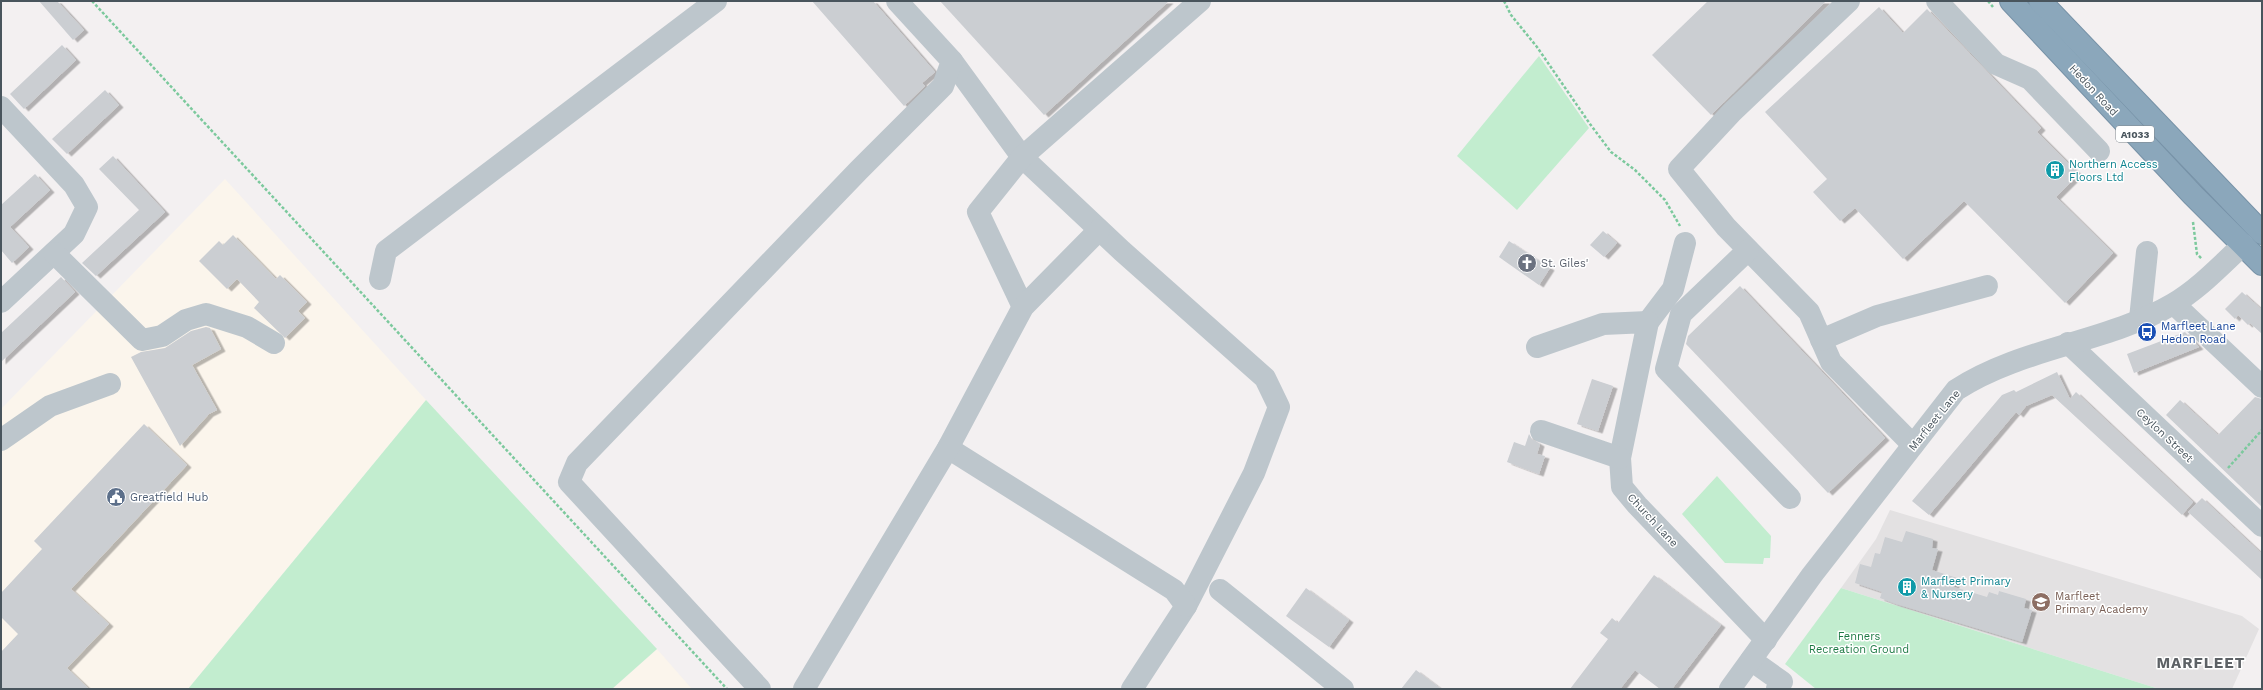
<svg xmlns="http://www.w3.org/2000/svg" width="2263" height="690" font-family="'Work Sans',sans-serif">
<defs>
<filter id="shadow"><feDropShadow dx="4.5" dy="2.5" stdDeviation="0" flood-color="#0004"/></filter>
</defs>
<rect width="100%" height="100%" fill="#f3f0f1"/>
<g fill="#fbf5ec">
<polygon points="225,179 426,400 188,689 1,689 1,409"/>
<polygon points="657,649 692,689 612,689"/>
</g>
<polygon fill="#e3e1e2" points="1890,510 2242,616 2259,629 2232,689 2159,689 1841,588 1876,539"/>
<g fill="#c2edcf">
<polygon points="1539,56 1589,128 1517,210 1457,156"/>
<polygon points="426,400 657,649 612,689 188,689"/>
<polygon points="1717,476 1771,536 1770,558 1764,558 1763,564 1725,563 1682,514"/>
<polygon points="1841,588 2159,689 1816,689 1785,664"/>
</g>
<g fill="#cbced2" filter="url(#shadow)">
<polygon points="39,1 57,1 84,30 73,40"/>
<polygon points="812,1 873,1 935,72 922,83 925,86 904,106"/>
<polygon points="940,1 1169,1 1044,115"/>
<polygon points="1708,1 1826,1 1711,115 1652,55"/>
<polygon points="1879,7 1903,33 1927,9 2041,128 2037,132 2079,174 2056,197 2113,253 2065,303 1964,201 1903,259 1855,208 1840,221 1813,192 1827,179 1765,112"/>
<polygon points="62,45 76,60 24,109 10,94"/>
<polygon points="105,90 119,105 67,154 52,139"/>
<polygon points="113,156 165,212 96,276 82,263 139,210 99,169"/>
<polygon points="35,174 50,190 10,227 29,247 12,263 1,250 1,205"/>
<polygon points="1603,231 1617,243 1604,257 1590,245"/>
<polygon points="233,235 276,279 280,275 307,302 298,311 305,318 285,338 254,308 259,302 237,279 227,289 199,261 219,241 223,245"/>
<polygon points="1509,241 1550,268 1539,285 1499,257"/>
<polygon points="61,277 75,292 1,362 1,333"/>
<polygon points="1740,286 1885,438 1828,493 1686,344 1688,336"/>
<polygon points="2242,292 2262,310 2262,334 2250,323 2248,325 2238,315 2235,319 2225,309"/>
<polygon points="206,327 210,328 221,349 192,365 217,410 209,414 180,446 131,357 141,352 165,348 191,331"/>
<polygon points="2185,332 2199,347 2134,373 2127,354"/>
<polygon points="2057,372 2070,399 2076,392 2193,502 2182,515 2052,395 2026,406 2019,415 2016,412 1929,515 1912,501 2002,395 2014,390 2016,392"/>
<polygon points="1592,379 1613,386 1598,431 1577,424"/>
<polygon points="2255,397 2262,399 2262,507 2166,415 2180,400 2218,435"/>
<polygon points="144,424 187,465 71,589 109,624 67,668 89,689 1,689 1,652 18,634 1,617 1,593 42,549 34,541"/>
<polygon points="1529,434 1532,439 1540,444 1537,454 1545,456 1539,474 1507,462 1514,442 1525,446"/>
<polygon points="2202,498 2262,554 2262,580 2188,512"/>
<polygon points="1906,531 1933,539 1932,548 1938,549 1932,570 1957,578 1954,587 1987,597 1989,592 1998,595 1999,591 2026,599 2024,608 2032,610 2022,642 1896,604 1880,598 1882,592 1855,583 1860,564 1871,567 1875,553 1880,554 1885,537 1902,542"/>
<polygon points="1654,575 1721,625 1672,689 1660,689 1635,670 1620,689 1570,689 1608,639 1600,633 1612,618 1618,623"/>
<polygon points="1306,588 1349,620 1329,647 1286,616"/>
<polygon points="1416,670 1441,689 1401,689"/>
</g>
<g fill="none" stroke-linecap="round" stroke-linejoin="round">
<defs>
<g id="highway">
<polyline points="2011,1 2193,195 2262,264"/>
<polyline points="2040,1 2262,233"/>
</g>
</defs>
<use href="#highway" stroke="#7792a7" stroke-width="24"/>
<g stroke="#7cc99d" stroke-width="2.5" stroke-dasharray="3 2" stroke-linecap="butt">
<polyline points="92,1 727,689"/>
<polyline points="1504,1 1511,15 1537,47 1590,124 1611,152 1635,170 1665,200 1680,226"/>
<polyline points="1988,1 1993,7"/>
<polyline points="2193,222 2197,254 2202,259"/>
<polyline points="2228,468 2262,430"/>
</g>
<g stroke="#bdc6cc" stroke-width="22">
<polyline points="1849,1 1732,112 1679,169 1726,227 1809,312 1831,362 1913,445"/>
<polyline points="1937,1 1996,64 2030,79 2099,151"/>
<polyline points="952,61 1022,157 1122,251 1265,378 1279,407 1254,473 1186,606 1132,689"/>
<polyline points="1,107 74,185 87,207 74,234 1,302"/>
<polyline points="1748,250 1681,314 1666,369 1790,498"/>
<polyline points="54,253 142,340 162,336 186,320 206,314 247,327 274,343"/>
<polyline points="380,279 386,251 716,1"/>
<polyline points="2174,304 2262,387"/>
<polyline points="1023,307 978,212 1022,157 1200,1"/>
<polyline points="2140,319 2147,252"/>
<polyline points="1648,322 1673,289 1685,243"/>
<polyline points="1821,340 1877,316 1987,286"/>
<polyline points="2068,343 2262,526"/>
<polyline points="1537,347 1603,324 1648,322 1620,458 1622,487 1637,505 1766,640"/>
<polyline points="1541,431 1620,458"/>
<polyline points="1,440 50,406 110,384"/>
<polyline points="948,448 1174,590 1186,606"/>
<polyline points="1220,590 1343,689"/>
<polyline points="1751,660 1782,682 1777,689"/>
<polyline points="760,689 569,482 577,463 859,170 943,86 952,61 897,1"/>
<polyline points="804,689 948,448 1023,307 1099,230"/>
<path d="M 1730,689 L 1812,575 L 1956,390 C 2022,347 2106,343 2173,304 C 2199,289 2221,265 2243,245"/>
</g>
<use href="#highway" stroke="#8ba7bb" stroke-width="22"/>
</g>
<defs>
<symbol id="building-disc" viewBox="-11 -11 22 22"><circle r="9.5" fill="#0f9aa8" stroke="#fff"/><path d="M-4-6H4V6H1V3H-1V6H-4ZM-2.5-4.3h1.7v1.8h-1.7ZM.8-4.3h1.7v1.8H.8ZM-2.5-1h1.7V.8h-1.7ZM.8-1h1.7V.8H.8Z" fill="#fff"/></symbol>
<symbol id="church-disc" viewBox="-11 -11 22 22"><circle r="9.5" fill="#6b7280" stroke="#fff"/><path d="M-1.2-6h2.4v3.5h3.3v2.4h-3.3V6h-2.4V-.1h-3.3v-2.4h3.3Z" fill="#fff"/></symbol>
<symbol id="bus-disc" viewBox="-11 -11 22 22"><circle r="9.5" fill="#1a4fb4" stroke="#fff"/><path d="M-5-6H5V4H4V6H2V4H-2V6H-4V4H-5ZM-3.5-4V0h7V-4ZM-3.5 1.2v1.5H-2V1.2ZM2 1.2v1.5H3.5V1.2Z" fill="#fff"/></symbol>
<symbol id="civic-disc" viewBox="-11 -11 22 22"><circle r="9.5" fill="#5c6f8a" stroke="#fff"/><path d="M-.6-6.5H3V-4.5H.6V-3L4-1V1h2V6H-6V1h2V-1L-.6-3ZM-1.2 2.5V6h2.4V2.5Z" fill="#fff"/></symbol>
<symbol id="school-disc" viewBox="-11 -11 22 22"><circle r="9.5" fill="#8d6e63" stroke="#fff"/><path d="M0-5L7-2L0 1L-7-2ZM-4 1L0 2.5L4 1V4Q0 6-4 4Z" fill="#fff"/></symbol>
</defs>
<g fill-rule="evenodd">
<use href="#building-disc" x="2044" y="159" width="22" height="22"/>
<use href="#church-disc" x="1516" y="252" width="22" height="22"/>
<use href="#bus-disc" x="2136" y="321" width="22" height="22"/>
<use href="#civic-disc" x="105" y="486" width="22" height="22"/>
<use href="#building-disc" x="1896" y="576" width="22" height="22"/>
<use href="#school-disc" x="2030" y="591" width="22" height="22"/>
</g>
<g text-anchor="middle" stroke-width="3" stroke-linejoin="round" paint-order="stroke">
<rect fill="#fff" stroke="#80888e" stroke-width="1" x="2116" y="126" width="38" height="16" rx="3"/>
<g font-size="10" font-weight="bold" fill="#49555d">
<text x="2135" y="138">A1033</text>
</g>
<g font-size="11" fill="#49555d" stroke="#fff">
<text transform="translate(2094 90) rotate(47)" y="4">Hedon Road</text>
<text transform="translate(1934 420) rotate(-51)" y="4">Marfleet Lane</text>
<text transform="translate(2165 435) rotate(43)" y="4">Ceylon Street</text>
<text transform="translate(1653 520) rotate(47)" y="4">Church Lane</text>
</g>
<g font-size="11" fill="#0d838f" stroke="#fff" text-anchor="start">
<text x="2069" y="168">Northern Access<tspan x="2069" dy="13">Floors Ltd</tspan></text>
<text x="1921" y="585">Marfleet Primary<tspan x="1921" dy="13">&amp; Nursery</tspan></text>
</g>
<g font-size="11" fill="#5b616d" stroke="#fff" text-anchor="start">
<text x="1541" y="267">St. Giles'</text>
</g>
<g font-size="11" fill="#164399" stroke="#fff" text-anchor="start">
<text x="2161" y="330">Marfleet Lane<tspan x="2161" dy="13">Hedon Road</tspan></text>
</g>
<g font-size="11" fill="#4e5e75" stroke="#fff" text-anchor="start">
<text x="130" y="501">Greatfield Hub</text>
</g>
<g font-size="11" fill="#785e54" stroke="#fff" text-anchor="start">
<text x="2055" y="600">Marfleet<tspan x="2055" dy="13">Primary Academy</tspan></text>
</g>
<g font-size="11" fill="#1d7a44" stroke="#fff">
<text x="1859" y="640">Fenners<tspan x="1859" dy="13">Recreation Ground</tspan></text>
</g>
<g font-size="15" font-weight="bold" letter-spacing="1" fill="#5d6165" stroke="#fff">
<text x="2201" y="668">MARFLEET</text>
</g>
</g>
<rect width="2263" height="690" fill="none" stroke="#49555d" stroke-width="4"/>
</svg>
